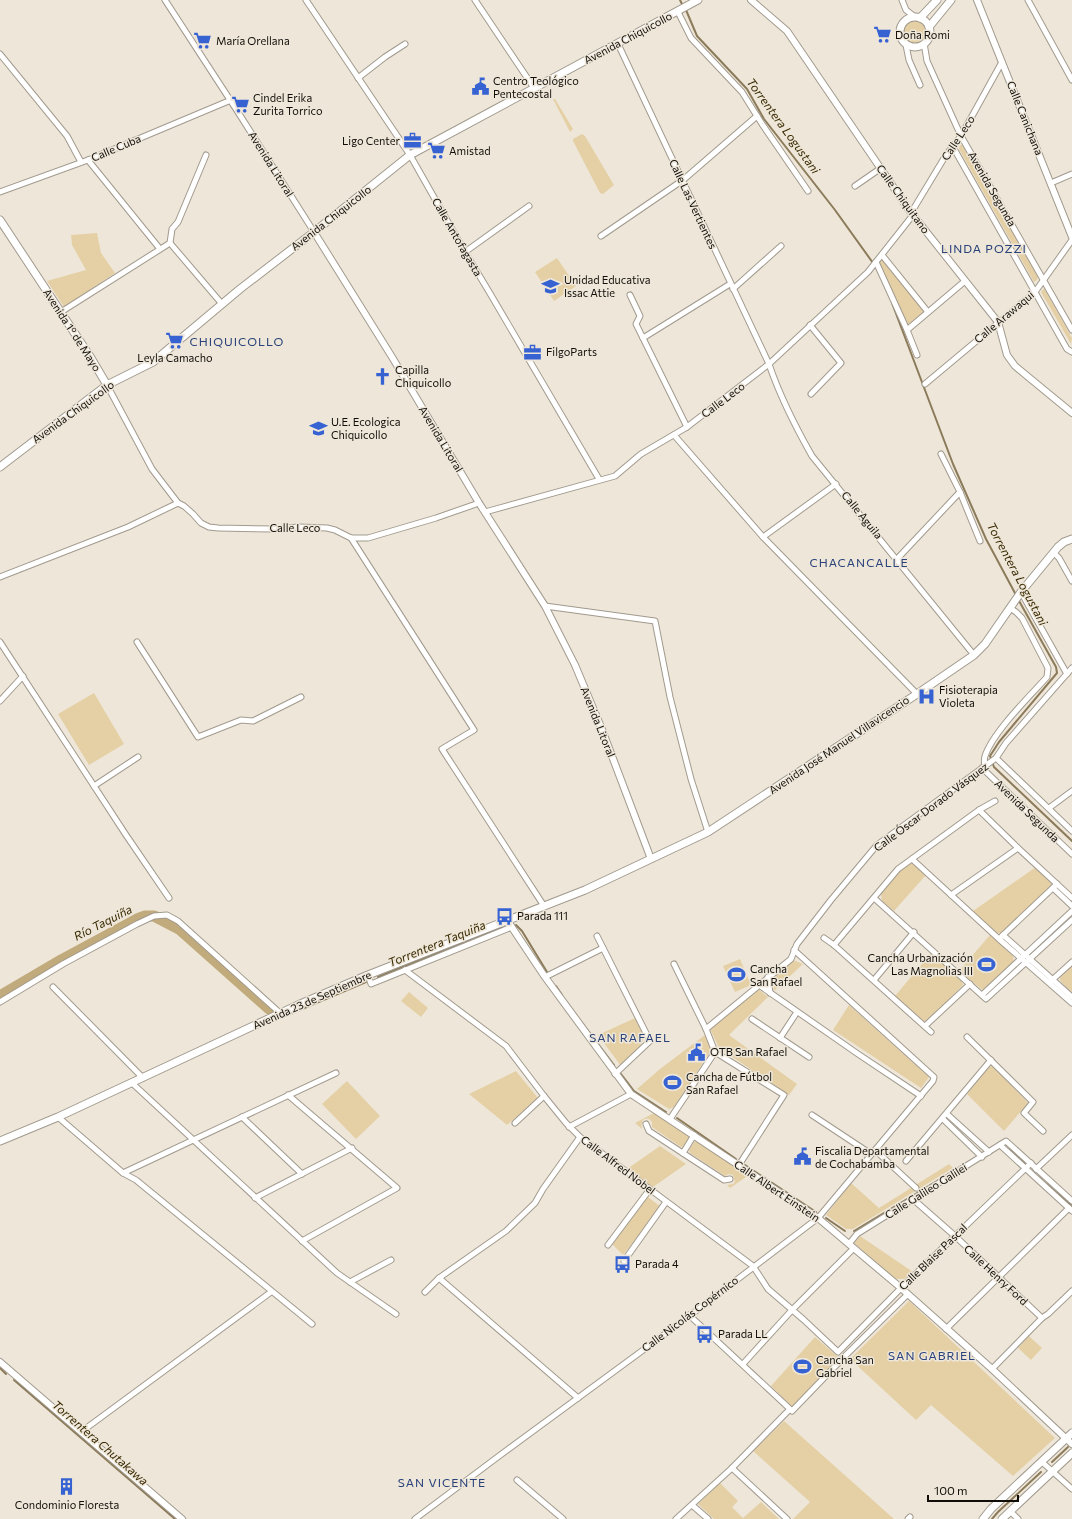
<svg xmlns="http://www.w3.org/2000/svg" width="1072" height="1519" font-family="Commissioner,sans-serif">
<rect width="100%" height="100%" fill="#eee7d9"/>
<g fill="#e5d0a5">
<circle cx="914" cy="32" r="12"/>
<polygon points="553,99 555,99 573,129 570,132"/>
<polygon points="582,134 585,136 614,185 603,194 600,193 573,141 573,139"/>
<polygon points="960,145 962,145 1038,277 1037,280 1034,282 959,149"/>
<polygon points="97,233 101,253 115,273 64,307 47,281 86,270 72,245 71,235"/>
<polygon points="557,258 576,286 554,301 535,272"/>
<polygon points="882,260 925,311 908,325 879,262"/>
<polygon points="1044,288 1072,338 1071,344 1041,292"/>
<polygon points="94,693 124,744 89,765 58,714"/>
<polygon points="909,864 913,864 926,875 894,911 882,901 881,893 899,871"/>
<polygon points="1036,867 1051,882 1051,886 1001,933 996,933 973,911"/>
<polygon points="990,935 1013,956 1014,962 984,990 981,989 959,971"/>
<polygon points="932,952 961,980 963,985 927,1021 925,1022 895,996"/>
<polygon points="740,959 751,985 735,992 723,966"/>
<polygon points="793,960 803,964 774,991 773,977 786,968"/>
<path d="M 1072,965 L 1072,992 C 1056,978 1056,979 1072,965 Z"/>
<polygon points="758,989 768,997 729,1035 797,1084 789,1095 719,1048 710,1029"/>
<polygon points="409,992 428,1008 421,1017 401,1001"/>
<polygon points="849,1005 929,1077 921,1088 833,1030"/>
<path d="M 635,1018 L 644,1036 C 641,1050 631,1056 621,1066 L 598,1035 Z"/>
<polygon points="705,1035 711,1048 710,1052 674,1107 669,1109 637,1089 660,1069"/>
<polygon points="993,1066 1028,1103 1004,1131 967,1094 989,1067"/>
<polygon points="516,1071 538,1098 507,1125 469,1094"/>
<polygon points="347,1081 380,1116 356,1139 322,1104"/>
<path d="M 654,1113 L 689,1135 L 690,1139 L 685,1147 L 681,1147 L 652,1127 L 652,1122 L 649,1119 C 642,1118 641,1122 642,1129 L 635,1123 Z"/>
<polygon points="698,1141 749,1175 730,1188 727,1185 733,1184 735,1182 733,1175 729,1174 725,1176 690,1153 689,1150 694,1142"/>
<polygon points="660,1146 686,1164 653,1187 627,1169"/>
<polygon points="949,1164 953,1168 853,1229 846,1229 826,1215 851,1183 879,1208"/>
<polygon points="648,1197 661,1207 623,1255 612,1244"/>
<polygon points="860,1236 913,1272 904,1279 897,1279 893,1277 854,1243"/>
<polygon points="909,1301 1055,1438 1013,1476 931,1405 916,1420 850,1359"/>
<polygon points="1029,1336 1042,1348 1031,1360 1018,1348"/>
<polygon points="815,1337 839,1358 792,1407 771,1386"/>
<polygon points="784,1421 894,1519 793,1519 810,1502 753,1451"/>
<polygon points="720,1483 738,1501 732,1507 743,1518 761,1502 779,1519 714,1519 698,1504"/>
</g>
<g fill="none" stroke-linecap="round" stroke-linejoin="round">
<g stroke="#8c7b5a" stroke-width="2">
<polyline points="680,0 683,6"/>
<polyline points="686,10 697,36 747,89 764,119 835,210 873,263"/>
<polyline points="892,303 953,464 986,539 1016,595"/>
<polyline points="1018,599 1056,667 1057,673 999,742 990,756 994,767 1072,841"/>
<polyline points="516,925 522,931 547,972"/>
<polyline points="378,977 471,939 503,927"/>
<polyline points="556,986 562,995"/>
<polyline points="281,1018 366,982"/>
<polyline points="582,1023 614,1065"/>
<polyline points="621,1074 634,1091 666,1112"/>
<polyline points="677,1118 736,1159"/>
<polyline points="1010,1150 1026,1164"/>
<polyline points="745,1165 816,1212"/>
<polyline points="1034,1173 1072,1206"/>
<polyline points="826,1218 845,1231"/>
<polyline points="854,1231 952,1172"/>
<polyline points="0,1368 6,1374"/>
<polyline points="14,1380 175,1519"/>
<polyline points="1052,1462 1068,1447"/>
<polyline points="992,1519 998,1512 1041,1472"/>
</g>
<polyline stroke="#c1aa7c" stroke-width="11" points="0,996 61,960 137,919 145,916 154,916 179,929 269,1009"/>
<defs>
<g id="minor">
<polyline points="165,0 236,109 314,232"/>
<polyline points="306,0 410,155 465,252 488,290 599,479"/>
<polyline points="475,0 534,88"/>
<polyline points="902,0 906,10 915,17"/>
<polyline points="1028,0 1072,80"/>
<polyline points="678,12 691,38 742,92 762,124 808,191"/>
<polyline points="924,43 927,61 961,136 1072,330"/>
<path d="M 618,44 L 769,364 C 780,397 795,426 812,456 L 974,655"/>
<polyline points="906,45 909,60 920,85"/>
<polyline points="0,54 67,136 81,162"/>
<polyline points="358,78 385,57 405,44"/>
<polyline points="953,147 1067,349 1072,352"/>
<polyline points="88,160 160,249"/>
<polyline points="1051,183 1072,174"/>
<polyline points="855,186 881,168"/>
<polyline points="0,192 88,160 231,100"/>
<polyline points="601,236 683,180 757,116"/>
<polyline points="170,243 222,304"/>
<polyline points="465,252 529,206"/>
<polyline points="882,255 928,312"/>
<polyline points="876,262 907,330 917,355"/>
<polyline points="733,289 781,246"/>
<polyline points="630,295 640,316 636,324 687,427"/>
<polyline points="61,312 170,243 172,229 178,222 206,155"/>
<polyline points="810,325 841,363 811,394"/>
<polyline points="907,330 965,281"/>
<polyline points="643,338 730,284"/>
<polyline points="925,384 1035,292 1072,240"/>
<polyline points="107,385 152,469 178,503"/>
<polyline points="674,435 763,537 917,694"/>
<polyline points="941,454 960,492 980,541"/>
<polyline points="485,512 615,476 641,454 687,427 769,364 868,272 913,215 911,213 946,155 961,136 1002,62"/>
<polyline points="763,537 836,484"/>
<polyline points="351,538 474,730 442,749 544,906"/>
<polyline points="1054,553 1059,558 1072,581"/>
<polyline points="897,559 960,492"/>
<polyline points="0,577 128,527 178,503 184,506 193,514 201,523 209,527 218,528 274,529 299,527 327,528 335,530 351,538 368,538 436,518 479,503"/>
<polyline points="1021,592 1067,674"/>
<polyline points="545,606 655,621 670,697 691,779 708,832"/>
<polyline points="0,642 126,835 169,898"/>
<polyline points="137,642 198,737 241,720 253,721 301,697"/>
<polyline points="0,701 23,676"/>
<polyline points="996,758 1072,831"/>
<path d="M 985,766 C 984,762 984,760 985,756 C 993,732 1029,697 1047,677 L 1048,668 L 1022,618 L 1016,612 L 1010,608"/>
<polyline points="982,768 1072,854"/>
<polyline points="94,786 138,757"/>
<polyline points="1049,808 1072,791"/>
<polyline points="979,810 1018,848 1072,898"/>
<polyline points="912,859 999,939 1072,1003"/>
<polyline points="1053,888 1072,906"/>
<polyline points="951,895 1018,848"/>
<polyline points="874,898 986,999 1072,920"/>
<polyline points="1003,935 1072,997"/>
<polyline points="597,936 650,1041 615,1074"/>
<polyline points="1001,937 1057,884"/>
<polyline points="824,938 834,945 931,1032"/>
<polyline points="834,945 898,869 979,810 995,801"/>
<polyline points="674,964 706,1029 715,1052 784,1095 739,1165"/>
<polyline points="405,970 506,1046 544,1096 566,1123 580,1137 753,1266 768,1289 804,1320 838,1352 901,1288 1031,1163"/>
<polyline points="368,975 371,984 512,927"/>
<polyline points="545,977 603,948"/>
<polyline points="768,977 770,993"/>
<polyline points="874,980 914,932"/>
<polyline points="1051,981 1072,962"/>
<polyline points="759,985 858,1054 921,1096"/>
<polyline points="53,987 143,1078"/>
<polyline points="982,995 1072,911"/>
<polyline points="0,1002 63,964 137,924 154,916 167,915 178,921 280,1013"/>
<polyline points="752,1019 809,1057"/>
<polyline points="925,1026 970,984"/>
<polyline points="706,1029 791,959 797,944 831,900 877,845 996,758 1006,743 1072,668"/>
<polyline points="967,1037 1033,1102 1024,1113 1043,1131"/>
<polyline points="780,1038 797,1012"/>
<polyline points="132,1083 337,1273 396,1314"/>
<polyline points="288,1095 397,1188 302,1241"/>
<polyline points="947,1114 989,1152"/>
<polyline points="812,1115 871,1154"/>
<polyline points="58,1117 123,1173 136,1180 312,1324"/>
<polyline points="242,1117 302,1174"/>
<polyline points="670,1119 715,1052"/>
<polyline points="943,1119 982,1157"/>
<polyline points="515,1123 544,1096"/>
<polyline points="646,1124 649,1131 724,1180 730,1179"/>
<polyline points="569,1127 631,1094"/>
<polyline points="1000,1145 1072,1211"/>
<polyline points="875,1150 916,1188"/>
<polyline points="683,1153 694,1135"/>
<polyline points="906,1161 991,1060"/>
<polyline points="1036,1169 1072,1135"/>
<polyline points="123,1173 336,1073"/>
<polyline points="255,1198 352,1148"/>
<polyline points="914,1200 955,1236 1042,1318"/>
<polyline points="849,1244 857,1234 1006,1141 1072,1201"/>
<polyline points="608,1245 650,1189"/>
<polyline points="624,1261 666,1202"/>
<polyline points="439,1278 578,1398"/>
<polyline points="350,1282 391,1260"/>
<polyline points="425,1292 439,1278 506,1231 535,1203 543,1189 580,1137"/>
<polyline points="946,1329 1069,1208"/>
<polyline points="743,1364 792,1310 854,1248"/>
<polyline points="992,1369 1042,1318 1048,1314 1072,1291"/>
<polyline points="792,1411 845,1356 908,1294"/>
<polyline points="81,1432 271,1292"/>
<polyline points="1042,1462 1072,1489"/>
<polyline points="732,1468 787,1519"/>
<polyline points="517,1480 563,1519"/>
<polyline points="692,1505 708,1519"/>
<polyline points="1010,1511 1018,1519"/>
<polyline points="415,1519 499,1456 684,1320 818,1218 933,1081 934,1077 794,950"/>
<polyline points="676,1519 732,1468 790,1409 689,1315"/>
<polyline points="908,1519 910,1517"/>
</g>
<g id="tertiary">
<polyline points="751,0 787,31 911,213"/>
<polyline points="977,0 1072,237"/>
<polyline points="913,215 998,322 1007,355 1015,366 1072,413"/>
<polyline points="314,232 392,357 479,503 545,606 575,665 601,727 651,859"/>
<polyline points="507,920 545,977 631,1094 818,1218 901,1288 992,1369 1072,1444"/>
<polyline points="0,1362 182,1519"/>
</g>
<g id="secondary">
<circle cx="915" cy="32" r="15"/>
<polyline points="920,18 937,0"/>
<polyline points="929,27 951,0"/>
<polyline points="0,220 91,358 107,385"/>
<polyline points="0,467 107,385 153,362 240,289 314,232 410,155 698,0"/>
<polyline points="0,1141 58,1117 298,1005 368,975 585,890 708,832 917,694 974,655 985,644 1021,592 1058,547 1064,542 1072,539"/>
<polyline points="983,1519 991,1509 1072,1433"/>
<polyline points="1002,1519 1072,1453"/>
</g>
</defs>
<use href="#minor" stroke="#a19a8e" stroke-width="7"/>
<use href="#tertiary" stroke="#a19a8e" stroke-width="8"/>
<use href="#secondary" stroke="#a19a8e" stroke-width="9"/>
<use href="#minor" stroke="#fff" stroke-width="5"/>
<use href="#tertiary" stroke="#fff" stroke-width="6"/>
<use href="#secondary" stroke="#fff" stroke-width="7"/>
</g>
<defs>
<symbol id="supermarket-bare" viewBox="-9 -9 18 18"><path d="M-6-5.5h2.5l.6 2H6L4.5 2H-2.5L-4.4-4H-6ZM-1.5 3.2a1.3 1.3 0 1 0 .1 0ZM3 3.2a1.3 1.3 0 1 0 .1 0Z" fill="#3662d2" stroke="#eee7d9" stroke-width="2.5" paint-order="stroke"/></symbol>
<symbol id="civic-bare" viewBox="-9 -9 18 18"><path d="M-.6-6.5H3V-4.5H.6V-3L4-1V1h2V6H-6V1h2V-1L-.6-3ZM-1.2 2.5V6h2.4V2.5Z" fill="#3662d2" stroke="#eee7d9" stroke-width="2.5" paint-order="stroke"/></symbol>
<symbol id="office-bare" viewBox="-9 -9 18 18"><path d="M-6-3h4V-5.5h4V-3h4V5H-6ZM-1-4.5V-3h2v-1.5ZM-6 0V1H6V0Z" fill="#3662d2" stroke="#eee7d9" stroke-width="2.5" paint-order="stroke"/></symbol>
<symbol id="school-bare" viewBox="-9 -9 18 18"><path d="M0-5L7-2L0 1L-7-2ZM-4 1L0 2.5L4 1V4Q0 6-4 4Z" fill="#3662d2" stroke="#eee7d9" stroke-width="2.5" paint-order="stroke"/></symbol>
<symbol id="church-bare" viewBox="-9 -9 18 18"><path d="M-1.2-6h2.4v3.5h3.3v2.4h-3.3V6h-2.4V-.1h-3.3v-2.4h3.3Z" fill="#3662d2" stroke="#eee7d9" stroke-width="2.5" paint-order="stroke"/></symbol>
<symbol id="hospital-bare" viewBox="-9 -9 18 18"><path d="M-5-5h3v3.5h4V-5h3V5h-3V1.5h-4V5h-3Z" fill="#3662d2" stroke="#eee7d9" stroke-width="2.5" paint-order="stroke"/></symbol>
<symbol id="bus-bare" viewBox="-9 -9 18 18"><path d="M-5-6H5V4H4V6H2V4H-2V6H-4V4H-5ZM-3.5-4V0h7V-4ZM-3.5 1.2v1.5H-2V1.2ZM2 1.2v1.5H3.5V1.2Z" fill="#3662d2" stroke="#eee7d9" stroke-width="2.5" paint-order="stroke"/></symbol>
<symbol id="stadium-bare" viewBox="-9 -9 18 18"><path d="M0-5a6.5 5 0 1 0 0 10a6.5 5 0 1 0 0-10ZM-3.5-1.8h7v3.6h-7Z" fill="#3662d2" stroke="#eee7d9" stroke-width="2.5" paint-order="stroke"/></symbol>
<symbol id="building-bare" viewBox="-9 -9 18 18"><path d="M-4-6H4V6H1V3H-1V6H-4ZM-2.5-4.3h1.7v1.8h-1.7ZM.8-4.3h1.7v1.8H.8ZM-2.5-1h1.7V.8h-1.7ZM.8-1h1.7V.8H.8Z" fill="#3662d2" stroke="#eee7d9" stroke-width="2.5" paint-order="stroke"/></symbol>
</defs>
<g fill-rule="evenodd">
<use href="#supermarket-bare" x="870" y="22" width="25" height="25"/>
<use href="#supermarket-bare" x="190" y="28" width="25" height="25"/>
<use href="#civic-bare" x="468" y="74" width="25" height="25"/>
<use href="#supermarket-bare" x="228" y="92" width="25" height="25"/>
<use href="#office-bare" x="400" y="128" width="25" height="25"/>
<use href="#supermarket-bare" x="424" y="138" width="25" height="25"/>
<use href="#school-bare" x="538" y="274" width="25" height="25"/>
<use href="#supermarket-bare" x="162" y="328" width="25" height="25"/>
<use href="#office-bare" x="520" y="340" width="25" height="25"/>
<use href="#church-bare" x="370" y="364" width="25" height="25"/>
<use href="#school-bare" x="306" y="416" width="25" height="25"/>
<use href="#hospital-bare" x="914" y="684" width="25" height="25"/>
<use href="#bus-bare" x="492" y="904" width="25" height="25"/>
<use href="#stadium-bare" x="974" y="952" width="25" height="25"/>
<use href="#stadium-bare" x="724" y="962" width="25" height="25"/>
<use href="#civic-bare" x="684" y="1040" width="25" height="25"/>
<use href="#stadium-bare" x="660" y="1070" width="25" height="25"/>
<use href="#civic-bare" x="790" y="1144" width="25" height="25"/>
<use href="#bus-bare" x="610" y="1252" width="25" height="25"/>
<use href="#bus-bare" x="692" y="1322" width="25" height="25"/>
<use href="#stadium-bare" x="790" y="1354" width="25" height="25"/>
<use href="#building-bare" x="54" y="1474" width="25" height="25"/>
</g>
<g text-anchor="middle" stroke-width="3" stroke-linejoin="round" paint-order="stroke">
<g font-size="11" fill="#110e0a" stroke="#eee7d9" text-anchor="start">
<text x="895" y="39">Doña Romi</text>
<text x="216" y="45">María Orellana</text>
<text x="493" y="85">Centro Teológico<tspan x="493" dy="13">Pentecostal</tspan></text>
<text x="253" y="102">Cindel Erika<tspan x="253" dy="13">Zurita Torrico</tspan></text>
<text x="400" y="145" text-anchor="end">Ligo Center</text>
<text x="449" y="155">Amistad</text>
<text x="564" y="284">Unidad Educativa<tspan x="564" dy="13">Issac Attie</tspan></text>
<text x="546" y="356">FilgoParts</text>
<text x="175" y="362" text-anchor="middle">Leyla Camacho</text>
<text x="395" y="374">Capilla<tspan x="395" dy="13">Chiquicollo</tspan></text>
<text x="331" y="426">U.E. Ecologica<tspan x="331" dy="13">Chiquicollo</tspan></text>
<text x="939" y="694">Fisioterapia<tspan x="939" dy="13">Violeta</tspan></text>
<text x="517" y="920">Parada 111</text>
<text x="973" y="962" text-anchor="end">Cancha Urbanización<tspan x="973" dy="13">Las Magnolias III</tspan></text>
<text x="750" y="973">Cancha<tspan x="750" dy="13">San Rafael</tspan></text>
<text x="710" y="1056">OTB San Rafael</text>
<text x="686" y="1081">Cancha de Fútbol<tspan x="686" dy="13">San Rafael</tspan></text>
<text x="815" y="1155">Fiscalia Departamental<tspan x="815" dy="13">de Cochabamba</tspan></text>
<text x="635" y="1268">Parada 4</text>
<text x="718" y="1338">Parada LL</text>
<text x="816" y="1364">Cancha San<tspan x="816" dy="13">Gabriel</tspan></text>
<text x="67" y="1509" text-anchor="middle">Condominio Floresta</text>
</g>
<g font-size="11" fill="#110e0a" stroke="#eee7d9">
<text transform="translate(628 38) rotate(-28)" y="4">Avenida Chiquicollo</text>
<text transform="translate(1025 118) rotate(68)" y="4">Calle Canichana</text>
<text transform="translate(958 138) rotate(-57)" y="4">Calle Leco</text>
<text transform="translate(116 148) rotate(-23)" y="4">Calle Cuba</text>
<text transform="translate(271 164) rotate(58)" y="4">Avenida Litoral</text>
<text transform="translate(992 189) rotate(60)" y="4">Avenida Segunda</text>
<text transform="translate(903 199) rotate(54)" y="4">Calle Chiquitano</text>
<text transform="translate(693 204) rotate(65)" y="4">Calle Las Vertientes</text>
<text transform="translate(331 218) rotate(-38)" y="4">Avenida Chiquicollo</text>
<text transform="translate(457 237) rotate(60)" y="4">Calle Antofagasta</text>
<text transform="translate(1004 317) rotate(-40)" y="4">Calle Arawaqui</text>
<text transform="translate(72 330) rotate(57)" y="4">Avenida 1º de Mayo</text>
<text transform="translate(723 400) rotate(-37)" y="4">Calle Leco</text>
<text transform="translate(73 412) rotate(-36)" y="4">Avenida Chiquicollo</text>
<text transform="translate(441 439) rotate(59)" y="4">Avenida Litoral</text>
<text transform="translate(862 515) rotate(51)" y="4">Calle Aguila</text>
<text x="295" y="532">Calle Leco</text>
<text transform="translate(598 722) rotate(68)" y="4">Avenida Litoral</text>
<text transform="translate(839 745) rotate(-34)" y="4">Avenida José Manuel Villavicencio</text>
<text transform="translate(931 807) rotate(-37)" y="4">Calle Óscar Dorado Vásquez</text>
<text transform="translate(1027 811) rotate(44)" y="4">Avenida Segunda</text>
<text transform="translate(312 1000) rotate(-24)" y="4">Avenida 23 de Septiembre</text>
<text transform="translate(618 1165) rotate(37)" y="4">Calle Alfred Nobel</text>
<text transform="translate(777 1191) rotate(34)" y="4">Calle Albert Einstein</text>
<text transform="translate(926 1191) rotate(-32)" y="4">Calle Galileo Galilei</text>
<text transform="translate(933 1257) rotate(-44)" y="4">Calle Blaise Pascal</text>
<text transform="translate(996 1275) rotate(43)" y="4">Calle Henry Ford</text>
<text transform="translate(690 1314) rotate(-37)" y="4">Calle Nicolás Copérnico</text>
</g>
<g font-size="12" font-style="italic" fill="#392901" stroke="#eee7d9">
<text transform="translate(783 126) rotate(54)" y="4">Torrentera Logustani</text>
<text transform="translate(1017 574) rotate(62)" y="4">Torrentera Logustani</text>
<text transform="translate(103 923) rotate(-27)" y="4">Río Taquiña</text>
<text transform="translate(437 944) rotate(-22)" y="4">Torrentera Taquiña</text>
<text transform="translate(100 1443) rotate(41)" y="4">Torrentera Chutakawa</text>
</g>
<g font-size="12" letter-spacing="1" fill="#2a427a" stroke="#eee7d9">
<text x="984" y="253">LINDA POZZI</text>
<text x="237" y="346">CHIQUICOLLO</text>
<text x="859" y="567">CHACANCALLE</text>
<text x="630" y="1042">SAN RAFAEL</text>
<text x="932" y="1360">SAN GABRIEL</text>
<text x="442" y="1487">SAN VICENTE</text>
</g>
</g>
<path d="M928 1495v6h90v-6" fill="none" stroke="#110e0a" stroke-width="2"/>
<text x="934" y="1495" font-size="12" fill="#110e0a" stroke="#eee7d9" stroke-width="3" paint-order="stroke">100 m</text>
</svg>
